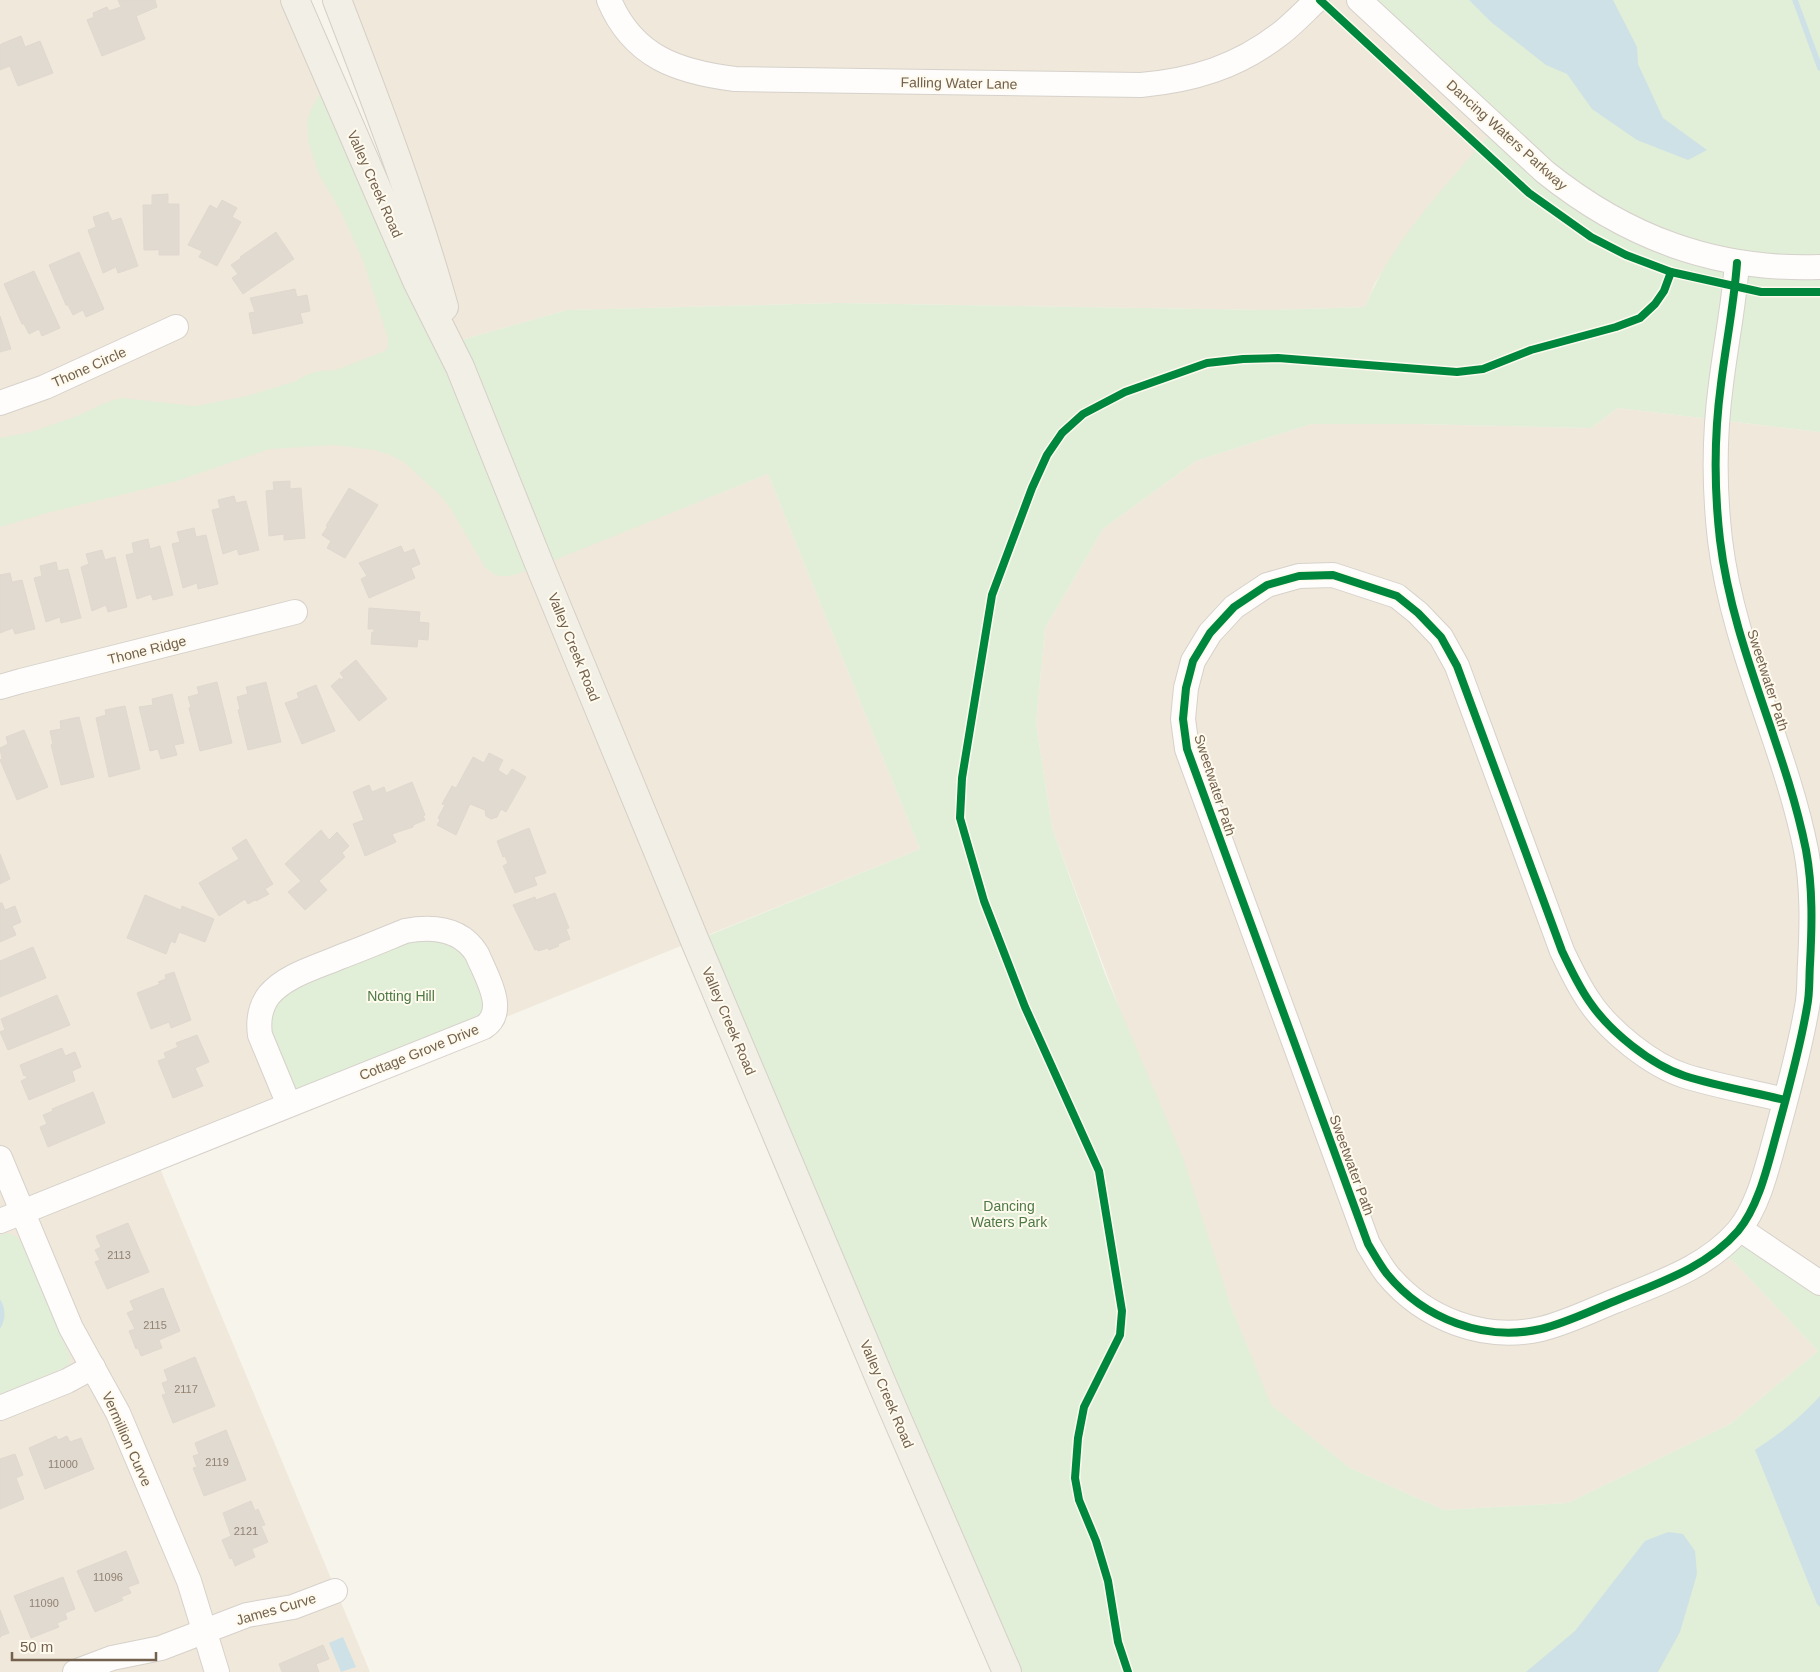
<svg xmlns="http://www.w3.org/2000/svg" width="1820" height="1672" font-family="Helvetica,sans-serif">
<rect width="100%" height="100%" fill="#f7f4ec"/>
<g fill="#f0e8da">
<polygon points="0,0 295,0 540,565 768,474 920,849 156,1159 370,1672 0,1672"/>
<polygon points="337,0 1359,0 1496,127 1413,226 1375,283 1365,307 1269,310 837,303 567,310 454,342"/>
<polygon points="1618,408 1820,432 1820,1283 1718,1250 1736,1264 1818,1351 1730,1424 1568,1503 1444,1510 1350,1468 1270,1405 1230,1304 1052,828 1036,723 1045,628 1103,529 1196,461 1311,424 1416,424 1591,428"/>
</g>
<g fill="#e1eed8">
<path d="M 1359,0 L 1820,0 L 1820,432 L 1618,408 L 1591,428 L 1416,424 L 1311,424 L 1196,461 L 1103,529 L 1045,628 L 1036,723 L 1052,828 L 1105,974 L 1183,1158 L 1230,1304 L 1271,1405 L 1350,1468 L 1444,1510 L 1568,1503 L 1730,1424 L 1818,1351 L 1736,1264 L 1718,1250 L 1740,1229 L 1820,1283 L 1820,1672 L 1007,1672 L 695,941 L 920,849 L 768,474 L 540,566 C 520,572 502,585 485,567 L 451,509 L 439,494 L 404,462 L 388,454 L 374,450 L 334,445 L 270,449 L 174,482 L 47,513 L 0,527 L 0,438 L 31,432 L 77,416 L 107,402 L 122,398 L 196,406 L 247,396 L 296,381 L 308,374 L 320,371 L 336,370 L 385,351 L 388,347 L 388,338 L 363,260 L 340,210 L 319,174 L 309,144 L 307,122 L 311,109 L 322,91 L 454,342 L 567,310 L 837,303 L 1269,310 L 1365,307 C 1393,238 1449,183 1496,127 Z"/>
<polygon points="392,936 459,936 496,1010 289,1105 264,1003"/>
<polygon points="8,1233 17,1237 22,1244 70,1357 69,1364 62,1369 0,1394 0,1235"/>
</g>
<g fill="#cee1e6">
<polygon points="1469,0 1613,0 1637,47 1638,64 1663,118 1707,150 1688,160 1637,140 1592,109 1567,74 1546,65 1491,22"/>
<path d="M 0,1299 C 6,1309 6,1319 0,1329 Z"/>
<path d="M 1820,1396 L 1820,1607 L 1817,1604 L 1755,1450 C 1782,1432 1798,1420 1820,1396 Z"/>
<polygon points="1668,1532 1683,1534 1695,1551 1697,1574 1680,1632 1658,1672 1526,1672 1575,1631 1645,1541"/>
<polygon points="343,1637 356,1667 341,1672 329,1643"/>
</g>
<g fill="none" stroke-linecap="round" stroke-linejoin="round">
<polyline stroke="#cee1e6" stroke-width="5.5" points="1795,0 1820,68"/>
</g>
<g fill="#e1dad1" stroke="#e0d8ce">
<polygon points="118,0 155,0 157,7 136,16 145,39 102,56 87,20 94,17 93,13 107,7 109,11 121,7"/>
<polygon points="21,36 25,47 40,41 53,73 18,86 10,66 0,70 0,47 1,44"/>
<polygon points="168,194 168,204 179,204 179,255 159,255 159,249 156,250 144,250 143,205 152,205 152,195"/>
<polygon points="222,200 237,208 232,217 241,222 217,266 199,257 202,251 188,245 210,205 217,209"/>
<polygon points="108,212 112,221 121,218 138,266 118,273 116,267 103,273 88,230 96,227 93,217"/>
<polygon points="276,232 294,259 243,294 232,278 238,274 231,265 241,258 240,257"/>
<polygon points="79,252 104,309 86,317 83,310 73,315 68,305 66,305 49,265"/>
<polygon points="34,271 60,328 42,336 39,329 29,334 24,324 22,324 4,284"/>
<polygon points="295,289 297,297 307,295 310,311 300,313 303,323 253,334 249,313 255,312 250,298"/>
<polygon points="0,316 11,349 0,352"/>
<polygon points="290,481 290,489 301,488 305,538 284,540 284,534 269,536 266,491 274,490 273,482"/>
<polygon points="349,488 378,505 345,558 327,548 331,541 322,535 328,526 326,526"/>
<polygon points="234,496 236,503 246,501 259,550 239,555 237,549 223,554 212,510 220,508 218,500"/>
<polygon points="194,528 196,537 206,535 218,584 198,589 197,583 183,588 172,544 180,542 177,532"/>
<polygon points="148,539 150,549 160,546 173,595 153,600 151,594 137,599 126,555 134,553 132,543"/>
<polygon points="401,546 404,553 414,549 420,564 411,568 415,578 369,598 361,579 367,576 359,563"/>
<polygon points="102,550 105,560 115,557 127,607 108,612 106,605 92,611 81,567 89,564 86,554"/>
<polygon points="56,562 58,571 68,569 81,618 61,623 60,617 46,622 34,578 42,576 40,566"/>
<polygon points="10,573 12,582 22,580 35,629 15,634 13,628 0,633 0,575"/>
<polygon points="369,608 420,612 419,622 429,623 428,640 418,639 417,647 371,644 372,632 374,632 374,629 368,629"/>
<polygon points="356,660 387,699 359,721 331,686 340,678 341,680 344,678 340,673"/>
<polygon points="217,682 232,743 200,751 189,708 191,707 188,697 199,694 197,687"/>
<polygon points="266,682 281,742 248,750 238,710 240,709 237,697 248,694 246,687"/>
<polygon points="316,685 335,731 302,744 285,703 299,698 297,693"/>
<polygon points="172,694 184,743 174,745 177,755 161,759 158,749 150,751 139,707 153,705 152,699"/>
<polygon points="125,706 140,769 109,777 96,718 106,715 105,710"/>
<polygon points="79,717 94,777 61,785 51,745 53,744 50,731 61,729 60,721"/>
<polygon points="24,730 48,787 17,800 0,760 2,759 0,748 8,744 6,737"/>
<polygon points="489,753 503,760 498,770 507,776 512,769 526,777 506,812 501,809 497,817 491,819 486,816 485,810 470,804 456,835 437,825 440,820 438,818 445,805 442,804 452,786 456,788 473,757 484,763"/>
<polygon points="412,782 425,815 423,816 425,820 413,825 413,827 392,834 396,842 365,856 353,824 364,820 353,792 369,785 372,792 384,787 386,793"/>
<polygon points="529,828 546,873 534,877 537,885 515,893 503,866 508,863 505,856 503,857 497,841"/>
<polygon points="321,830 329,840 337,832 349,846 342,853 345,857 319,881 327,890 305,910 288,892 301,881 285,864"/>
<polygon points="246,839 273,884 265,889 269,894 256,901 255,900 248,904 245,899 219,916 199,883 239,859 232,848"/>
<polygon points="0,854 10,879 0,884"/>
<polygon points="555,893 569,928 566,929 570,939 558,944 559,946 549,950 548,948 538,951 537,949 535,950 513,905 535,897 536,900"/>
<polygon points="145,895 181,910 182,906 214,919 205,942 179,932 175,943 171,941 166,954 127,938"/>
<polygon points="0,903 2,903 5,910 15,906 21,922 12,926 16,935 0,942"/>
<polygon points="33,947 46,978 0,997 0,961"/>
<polygon points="174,972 191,1020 171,1028 169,1022 151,1029 137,993 160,984 158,982 166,979 165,975"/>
<polygon points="57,995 70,1025 8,1050 0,1032 5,1030 1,1019"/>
<polygon points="197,1035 209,1062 195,1068 203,1086 173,1098 158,1061 166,1058 164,1053 178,1047 176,1043"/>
<polygon points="62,1048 65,1056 75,1052 81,1067 72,1071 75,1081 29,1100 21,1081 27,1078 26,1075 24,1076 20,1065"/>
<polygon points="93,1092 105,1123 48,1147 40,1127 47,1124 43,1115 53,1111 52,1109"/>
<polygon points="128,1223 149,1272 107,1289 95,1262 100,1260 95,1250 101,1247 96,1236"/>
<polygon points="163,1288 180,1331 159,1340 162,1348 141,1356 138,1348 136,1349 129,1331 135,1329 127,1313 134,1310 130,1301"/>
<polygon points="195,1357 215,1406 173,1423 162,1395 166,1394 162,1383 168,1381 164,1370"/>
<polygon points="226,1430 246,1480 204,1496 193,1468 197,1467 193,1456 199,1454 195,1443"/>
<polygon points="56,1436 58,1440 67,1436 70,1442 81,1438 94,1469 45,1489 29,1448"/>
<polygon points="15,1454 23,1475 16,1478 24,1499 0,1509 0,1459"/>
<polygon points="251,1501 255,1511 258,1509 265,1525 261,1526 268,1542 252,1549 255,1557 235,1566 232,1558 230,1559 222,1540 231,1536 223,1513"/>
<polygon points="126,1551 139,1583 128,1587 131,1593 121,1597 123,1600 95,1612 77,1571"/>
<polygon points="63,1577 75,1609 65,1613 67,1619 57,1623 59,1627 31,1638 14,1596"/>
<polygon points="0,1610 9,1633 1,1636 0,1638"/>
<polygon points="323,1645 329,1659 316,1664 319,1672 282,1672 279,1664"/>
</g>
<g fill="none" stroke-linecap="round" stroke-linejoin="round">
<defs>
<g id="minor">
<path d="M 609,0 C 633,57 678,72 735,79 L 1141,85 C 1194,80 1237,67 1280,34 C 1293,24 1305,11 1317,0"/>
<path d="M 1359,0 L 1545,172 C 1626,237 1715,271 1820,267"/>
<path d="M 1737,263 C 1734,304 1726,343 1721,384 C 1714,436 1714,488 1720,540 C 1733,648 1785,745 1806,850 C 1813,888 1812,926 1810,964 C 1809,978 1810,993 1807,1007 C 1800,1049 1788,1091 1777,1132 C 1768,1164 1759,1206 1738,1231 C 1706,1268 1658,1283 1615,1301 C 1590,1311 1566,1323 1541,1329 C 1484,1342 1424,1319 1387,1274 C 1380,1265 1374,1254 1368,1244 L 1187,749 L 1183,719 L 1186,688 L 1193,661 L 1210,633 L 1234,607 L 1267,585 L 1299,576 L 1333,575 L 1397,596 L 1418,613 L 1441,637 L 1457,666 L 1562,951 C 1570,968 1578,985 1589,1001 C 1609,1031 1651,1065 1685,1076 C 1717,1086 1752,1092 1785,1100"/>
<polyline points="0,403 45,387 176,327"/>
<polyline points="0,687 21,681 295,612"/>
<polyline points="0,1158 71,1328 118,1413 189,1581 217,1672"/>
<path d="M 0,1221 L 484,1027 C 509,1011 485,974 477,954 C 461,928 432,926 405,931 C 383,940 362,949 340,957 C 317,967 286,975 269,995 C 260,1007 258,1021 260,1035 L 289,1105"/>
<polyline points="1740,1229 1820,1283"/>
<polyline points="0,1408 67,1381 93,1367"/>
<polyline points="75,1672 112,1658 161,1648 247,1615 293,1607 335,1591"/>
</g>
<g id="major">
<polyline points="295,0 417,281 460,367 540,566 695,941 883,1386 1007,1672"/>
<path d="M 337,0 C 376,101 415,203 444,307"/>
</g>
</defs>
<use href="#minor" stroke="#d6d1ca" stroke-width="26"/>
<use href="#major" stroke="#d5cfc7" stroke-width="30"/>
<use href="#minor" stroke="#fefdfc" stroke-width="24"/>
<use href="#major" stroke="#f2efe6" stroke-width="28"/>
<defs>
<g id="cycleway">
<polyline points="1320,0 1529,193 1591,237 1626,255 1671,272 1761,292 1820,292"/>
<path d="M 1737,263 C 1734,304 1726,343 1721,384 C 1714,436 1714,488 1720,540 C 1733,648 1785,745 1806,850 C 1813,888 1812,926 1810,964 C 1809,978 1810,993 1807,1007 C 1800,1049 1788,1091 1777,1132 C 1768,1164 1759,1206 1738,1231 C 1706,1268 1658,1283 1615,1301 C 1590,1311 1566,1323 1541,1329 C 1484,1342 1424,1319 1387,1274 C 1380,1265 1374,1254 1368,1244 L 1187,749 L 1183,719 L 1186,688 L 1193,661 L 1210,633 L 1234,607 L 1267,585 L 1299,576 L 1333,575 L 1397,596 L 1418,613 L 1441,637 L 1457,666 L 1562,951 C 1570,968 1578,985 1589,1001 C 1609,1031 1651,1065 1685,1076 C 1717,1086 1752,1092 1785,1100"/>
<polyline points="1128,1672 1118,1642 1108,1581 1096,1541 1079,1500 1075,1478 1078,1438 1084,1407 1120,1335 1122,1311 1099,1171 1025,1007 984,901 960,818 962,778 992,595 1032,488 1047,455 1062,433 1083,414 1125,392 1207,363 1243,359 1278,358 1457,372 1483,369 1531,350 1616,327 1640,318 1655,304 1664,291 1671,272"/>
</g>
</defs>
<use href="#cycleway" stroke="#fefaee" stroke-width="11"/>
<use href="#cycleway" stroke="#00873e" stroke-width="8"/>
</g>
<g text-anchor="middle" stroke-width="4" stroke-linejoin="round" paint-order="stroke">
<g font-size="11" fill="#928271">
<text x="119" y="1259">2113</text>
<text x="155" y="1329">2115</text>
<text x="186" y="1393">2117</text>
<text x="217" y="1466">2119</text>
<text x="63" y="1468">11000</text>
<text x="246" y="1535">2121</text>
<text x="108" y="1581">11096</text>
<text x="44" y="1607">11090</text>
</g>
<g font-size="14" fill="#74614d" stroke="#fefaee">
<text transform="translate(959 83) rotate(1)" y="5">Falling Water Lane</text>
<text transform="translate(1507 135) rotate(42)" y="5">Dancing Waters Parkway</text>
<text transform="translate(375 184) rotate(66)" y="5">Valley Creek Road</text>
<text transform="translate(89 367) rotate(-24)" y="5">Thone Circle</text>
<text transform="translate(574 647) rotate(68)" y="5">Valley Creek Road</text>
<text transform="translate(147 650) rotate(-14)" y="5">Thone Ridge</text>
<text transform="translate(1768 680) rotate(72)" y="5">Sweetwater Path</text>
<text transform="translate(1215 785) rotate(72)" y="5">Sweetwater Path</text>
<text transform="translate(729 1021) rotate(67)" y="5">Valley Creek Road</text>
<text transform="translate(419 1052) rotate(-22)" y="5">Cottage Grove Drive</text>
<text transform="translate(1352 1165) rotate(70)" y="5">Sweetwater Path</text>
<text transform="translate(887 1394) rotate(67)" y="5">Valley Creek Road</text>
<text transform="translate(127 1439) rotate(66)" y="5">Vermillion Curve</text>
<text transform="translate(276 1609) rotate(-16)" y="5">James Curve</text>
</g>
<g font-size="14" fill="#4d7945" stroke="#fefaee">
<text x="401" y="1001">Notting Hill</text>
<text x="1009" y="1211">Dancing<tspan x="1009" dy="16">Waters Park</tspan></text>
</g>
</g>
<path d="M12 1652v8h144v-8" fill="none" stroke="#74614d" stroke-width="2.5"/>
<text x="20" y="1652" font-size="15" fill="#74614d" stroke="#fefaee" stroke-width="4" paint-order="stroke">50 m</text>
</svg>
